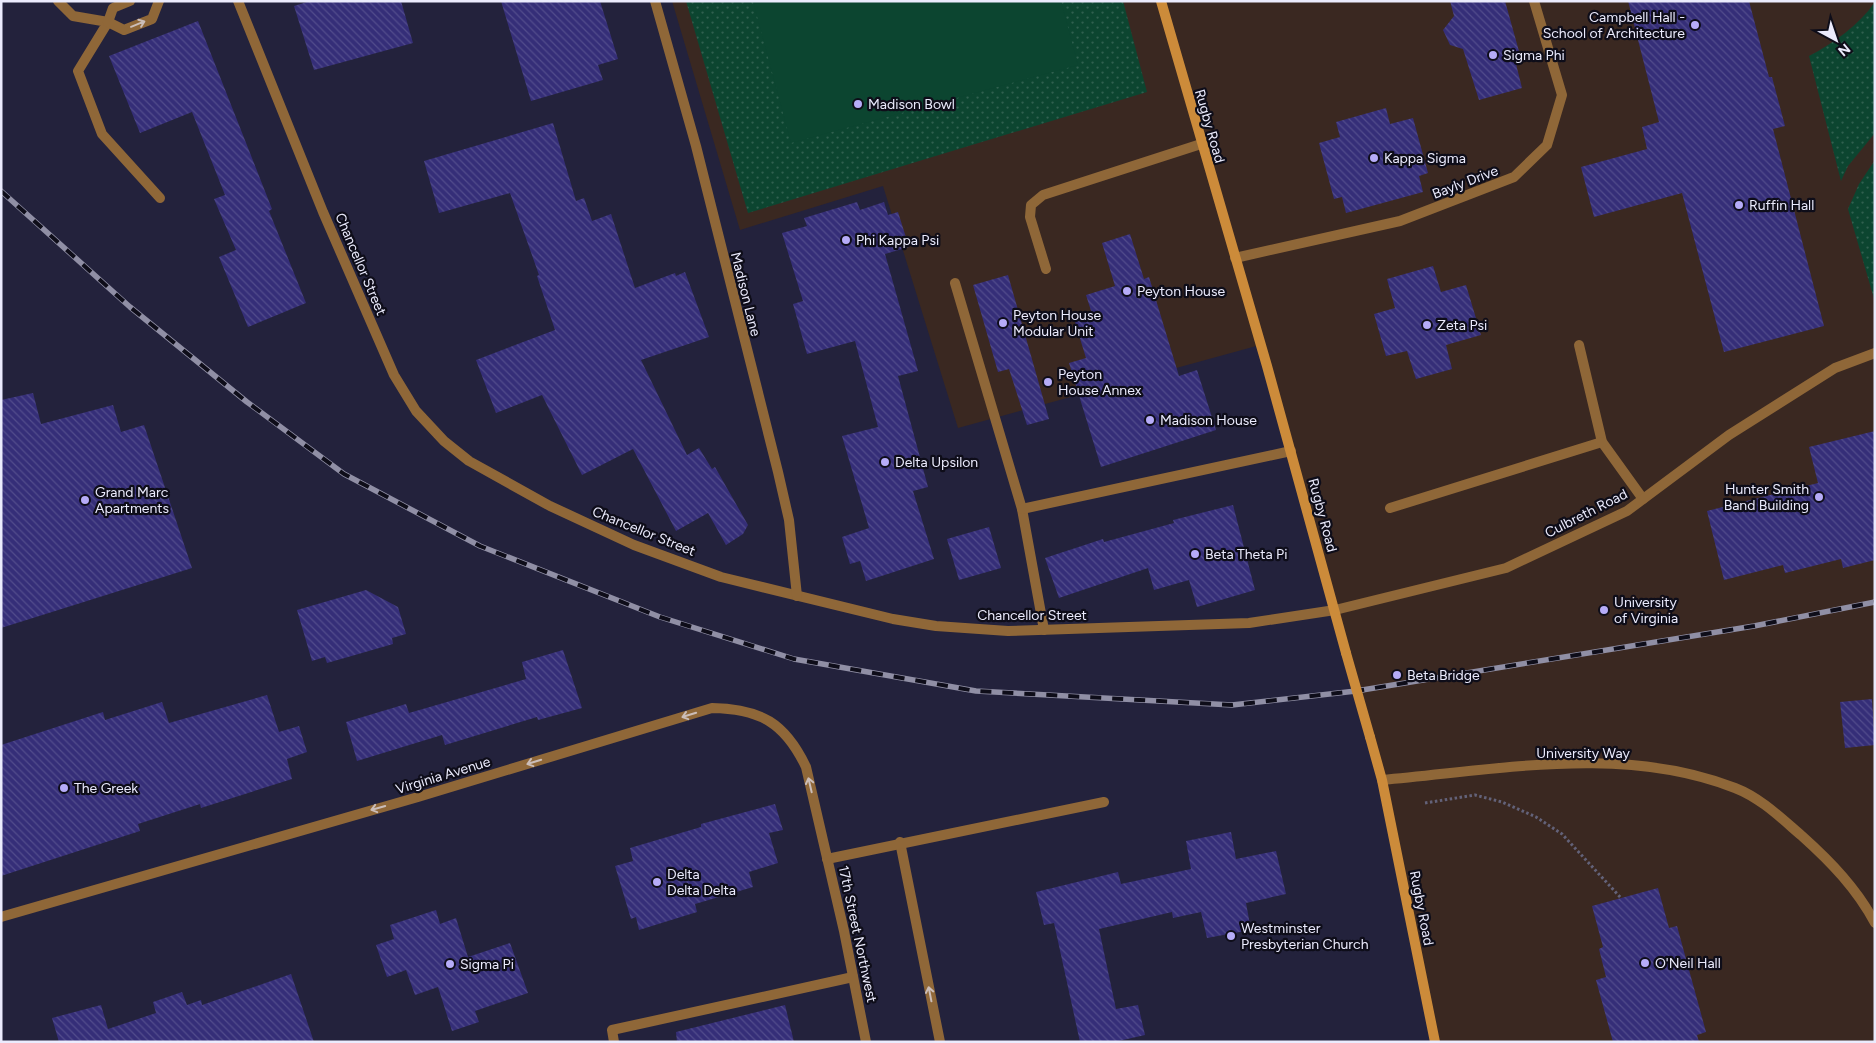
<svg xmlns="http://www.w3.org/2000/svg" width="1876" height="1043" font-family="Figtree,sans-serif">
<defs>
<pattern id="grass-dots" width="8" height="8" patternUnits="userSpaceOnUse" patternTransform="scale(1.25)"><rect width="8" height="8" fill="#0c4530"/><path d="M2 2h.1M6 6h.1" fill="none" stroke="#30604f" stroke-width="1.8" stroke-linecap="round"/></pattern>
<pattern id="building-back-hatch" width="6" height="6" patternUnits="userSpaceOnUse" patternTransform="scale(1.25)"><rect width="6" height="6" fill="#352e78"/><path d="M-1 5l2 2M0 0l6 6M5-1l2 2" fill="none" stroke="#524c8c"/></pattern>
</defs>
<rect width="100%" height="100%" fill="#23223c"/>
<polygon fill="#3a2821" points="672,1 1875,1 1875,1042 1438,1042 1384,792 1260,345 958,428 883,186 740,230"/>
<g fill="url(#grass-dots)">
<polygon points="686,1 1123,1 1147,92 748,213"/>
<path d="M 1875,2 L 1875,133 L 1848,166 L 1841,181 L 1809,56 C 1834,43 1859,25 1875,2 Z"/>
<polygon points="1875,160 1875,302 1848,209 1859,184"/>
</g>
<polygon fill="#0c4530" points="753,1 1061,1 1078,65 791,143"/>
<g fill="url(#building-back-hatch)">
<polygon points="310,1 401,1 413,43 314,70 294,6"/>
<polygon points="501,1 600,1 618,59 598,65 603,80 531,101"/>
<polygon points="1450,1 1505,1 1522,62 1516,64 1522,88 1479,100 1463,49 1450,45 1443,30 1454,16"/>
<polygon points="1628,1 1749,1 1769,77 1772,77 1785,126 1773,129 1824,326 1724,352 1682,193 1594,217 1581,167 1647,149 1642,127 1659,122"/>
<polygon points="198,21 272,209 269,211 306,303 248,327 219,257 236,250 214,199 225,195 192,112 140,133 109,56"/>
<polygon points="1386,108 1390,124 1413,118 1428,173 1419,176 1423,192 1346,213 1342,197 1334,199 1319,143 1340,137 1336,122"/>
<polygon points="553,123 576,201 584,198 592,221 611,214 635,288 675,273 676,276 685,272 709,337 641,360 687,455 699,448 712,469 715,467 748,525 743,534 726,545 708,513 676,531 633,449 582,475 542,395 496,413 476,360 555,330 537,276 539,275 510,193 439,213 424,161"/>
<polygon points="857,202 860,210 884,202 888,215 898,212 909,247 885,254 918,371 898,376 928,487 913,491 934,559 866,581 860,561 850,564 842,537 869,528 842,436 878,427 855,341 807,354 793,304 803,301 782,233 807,226 804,218"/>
<polygon points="1130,234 1144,279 1149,277 1179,376 1197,370 1216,430 1101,467 1069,363 1086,358 1074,319 1092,314 1086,295 1115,286 1102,243"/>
<polygon points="1433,266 1441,292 1466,285 1481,335 1446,345 1452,369 1416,379 1407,351 1386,356 1374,314 1395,308 1387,279"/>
<polygon points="1008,275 1049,419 1027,425 1009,369 998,372 973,285"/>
<polygon points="33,393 41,424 113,405 121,432 144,425 192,568 1,628 1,400"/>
<polygon points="1875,431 1875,560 1843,568 1841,559 1785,573 1783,565 1724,580 1707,511 1818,483 1809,447"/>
<polygon points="1233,505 1255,590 1197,607 1189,580 1154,590 1148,568 1059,598 1045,558 1103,539 1104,542 1174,523 1173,520"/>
<polygon points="989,527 1001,568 959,580 947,539"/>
<polygon points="366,590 398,607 406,634 392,638 393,644 355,655 327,663 325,657 312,661 297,610"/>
<polygon points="563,650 582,708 538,720 537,717 445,745 442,735 357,761 346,722 406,704 409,713 526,679 522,662"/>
<polygon points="267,695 279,732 299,726 307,752 287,759 292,779 201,808 200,804 138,824 140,831 1,876 1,745 103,712 105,720 162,702 169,723"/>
<polygon points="1872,699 1875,745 1845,748 1840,702"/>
<polygon points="775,804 783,830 769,833 778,863 749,872 753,887 695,904 697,912 639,930 636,917 631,919 615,866 633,861 630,848 701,827 701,824"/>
<polygon points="1231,832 1236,859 1276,851 1286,894 1246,903 1251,930 1223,935 1207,938 1201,912 1173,918 1172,912 1099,929 1116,1009 1138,1005 1145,1035 1114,1042 1080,1042 1054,923 1044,925 1036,892 1118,872 1121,884 1191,869 1186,841"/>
<polygon points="1658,888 1669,928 1677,926 1706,1032 1697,1035 1699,1042 1613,1042 1596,980 1606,977 1599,949 1603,947 1592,906"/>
<polygon points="436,910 440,924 456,918 468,957 510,943 528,993 475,1011 479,1022 452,1031 438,987 415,995 406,970 387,977 376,945 394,939 390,925"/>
<polygon points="291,974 314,1042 59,1042 52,1018 101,1005 108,1029 156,1013 153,1002 182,992 187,1005 201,1000 202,1005"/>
<polygon points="785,1005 794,1042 677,1042 676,1032"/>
</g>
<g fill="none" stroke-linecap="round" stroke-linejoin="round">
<polyline stroke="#636279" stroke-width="3" stroke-dasharray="2.5 2.5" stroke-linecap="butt" points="1425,803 1475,795 1502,802 1536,817 1562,834 1621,898"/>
<g stroke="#8f6738" stroke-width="10">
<polyline points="58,1 73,16 108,22 78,71 102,134 160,198"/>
<polyline points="130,1 113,8 108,22 124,30 152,19 159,1"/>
<polyline points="1046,269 1030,217 1031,205 1043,195 1201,144"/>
<polyline points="955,283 1022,509 1044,630"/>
<polyline points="1579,345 1602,442 1643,499"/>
<polyline points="1390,508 1602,442"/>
<polyline points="1022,509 1291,451"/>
<polyline points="900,842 940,1042"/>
<polyline points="827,859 1104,802"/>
<polyline points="614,1042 612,1030 853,977"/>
</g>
<g stroke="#8f6738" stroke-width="10">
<polyline points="238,1 323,212 394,375 416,411 444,441 469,461 550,506 634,545 721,577 893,619 936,626 1008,631 1249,623 1335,610 1506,568 1627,511 1729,435 1835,368 1875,353"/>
<polyline points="655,1 696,146 778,472 789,520 797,596"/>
<polyline points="1235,258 1400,221 1514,177 1547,145 1562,95 1534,1"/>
<path d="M 1382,780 C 1498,770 1623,744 1735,788 C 1761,798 1782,819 1802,836 C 1831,862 1857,889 1875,923"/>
<path d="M 1,917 L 418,797 L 712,708 C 761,709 785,723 806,767 L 844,931 L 866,1042"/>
</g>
<g stroke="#cc8b3a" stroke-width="10">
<polyline points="1161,1 1267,366 1346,653"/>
<polyline points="1370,737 1382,780 1435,1042"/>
</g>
<defs>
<polyline id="rail" points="1,191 130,307 247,402 344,474 480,546 660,617 794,659 976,691 1232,705 1356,691 1754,626 1875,602"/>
</defs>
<use href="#rail" stroke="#908fa5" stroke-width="5.5"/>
<use href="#rail" stroke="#0e0d19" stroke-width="4" stroke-dasharray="11" stroke-linecap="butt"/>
<polyline stroke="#cc8b3a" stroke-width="10" points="1346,653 1370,737"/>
</g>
<defs><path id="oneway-shaft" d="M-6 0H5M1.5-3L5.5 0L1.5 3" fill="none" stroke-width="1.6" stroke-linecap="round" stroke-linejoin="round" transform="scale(1.25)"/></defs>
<g stroke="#cbbdb8">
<use href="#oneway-shaft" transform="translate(138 24) rotate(-22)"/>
<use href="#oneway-shaft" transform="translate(689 715) rotate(163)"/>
<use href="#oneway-shaft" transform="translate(534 762) rotate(163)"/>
<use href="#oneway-shaft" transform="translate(810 785) rotate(-103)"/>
<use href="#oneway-shaft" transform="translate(378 808) rotate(164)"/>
<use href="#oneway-shaft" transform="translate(930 994) rotate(-101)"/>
</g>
<g fill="#b6acf8" stroke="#0e0d19" stroke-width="2">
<circle cx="1695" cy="25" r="5"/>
<circle cx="1493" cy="55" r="5"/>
<circle cx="858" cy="104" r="5"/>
<circle cx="1374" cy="158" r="5"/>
<circle cx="1739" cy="205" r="5"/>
<circle cx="846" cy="240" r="5"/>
<circle cx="1127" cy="291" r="5"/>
<circle cx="1003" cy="323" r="5"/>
<circle cx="1427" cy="325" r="5"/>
<circle cx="1048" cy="382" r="5"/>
<circle cx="1150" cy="420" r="5"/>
<circle cx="885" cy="462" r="5"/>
<circle cx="1819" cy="497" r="5"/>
<circle cx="85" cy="500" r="5"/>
<circle cx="1195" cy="554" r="5"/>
<circle cx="1604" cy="610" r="5"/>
<circle cx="1397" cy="675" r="5"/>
<circle cx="64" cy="788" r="5"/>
<circle cx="657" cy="882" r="5"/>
<circle cx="1231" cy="936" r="5"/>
<circle cx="1645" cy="963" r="5"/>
<circle cx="450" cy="964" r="5"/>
</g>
<g text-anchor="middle" stroke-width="4.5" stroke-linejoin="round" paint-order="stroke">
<g font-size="14" fill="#ebebfd" stroke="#0e0d19" text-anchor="start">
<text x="1685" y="22" text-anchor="end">Campbell Hall -<tspan x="1685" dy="16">School of Architecture</tspan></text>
<text x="1503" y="60">Sigma Phi</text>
<text x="868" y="109">Madison Bowl</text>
<text x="1384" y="163">Kappa Sigma</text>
<text x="1749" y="210">Ruffin Hall</text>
<text x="856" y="245">Phi Kappa Psi</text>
<text x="1137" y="296">Peyton House</text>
<text x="1013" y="320">Peyton House<tspan x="1013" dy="16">Modular Unit</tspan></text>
<text x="1437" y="330">Zeta Psi</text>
<text x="1058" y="379">Peyton<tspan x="1058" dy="16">House Annex</tspan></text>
<text x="1160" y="425">Madison House</text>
<text x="895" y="467">Delta Upsilon</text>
<text x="1809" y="494" text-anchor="end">Hunter Smith<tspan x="1809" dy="16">Band Building</tspan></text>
<text x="95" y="497">Grand Marc<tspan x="95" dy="16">Apartments</tspan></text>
<text x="1205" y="559">Beta Theta Pi</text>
<text x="1614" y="607">University<tspan x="1614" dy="16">of Virginia</tspan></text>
<text x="1407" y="680">Beta Bridge</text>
<text x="74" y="793">The Greek</text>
<text x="667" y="879">Delta<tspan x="667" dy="16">Delta Delta</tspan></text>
<text x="1241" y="933">Westminster<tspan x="1241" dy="16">Presbyterian Church</tspan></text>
<text x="1655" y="968">O'Neil Hall</text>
<text x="460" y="969">Sigma Pi</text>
</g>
<g font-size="14" fill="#ebebfd" stroke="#0e0d19">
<text transform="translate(1210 126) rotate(74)" y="5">Rugby Road</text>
<text transform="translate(1465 182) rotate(-21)" y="5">Bayly Drive</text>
<text transform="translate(361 264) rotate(67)" y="5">Chancellor Street</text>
<text transform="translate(746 294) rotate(76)" y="5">Madison Lane</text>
<text transform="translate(1586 513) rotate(-27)" y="5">Culbreth Road</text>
<text transform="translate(1323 515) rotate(75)" y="5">Rugby Road</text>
<text transform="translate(644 531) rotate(22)" y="5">Chancellor Street</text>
<text x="1032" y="620">Chancellor Street</text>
<text x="1583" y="758">University Way</text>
<text transform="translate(443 775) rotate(-17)" y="5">Virginia Avenue</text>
<text transform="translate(1422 908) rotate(79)" y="5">Rugby Road</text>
<text transform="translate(858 934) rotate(78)" y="5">17th Street Northwest</text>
</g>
</g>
<rect width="1876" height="1043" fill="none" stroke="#ebebfd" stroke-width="5"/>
<g transform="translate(1836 40) rotate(140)" stroke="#0e0d19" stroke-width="4" paint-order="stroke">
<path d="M0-4L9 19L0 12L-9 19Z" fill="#ebebfd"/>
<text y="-8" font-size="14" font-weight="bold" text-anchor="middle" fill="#ebebfd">N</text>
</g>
</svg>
